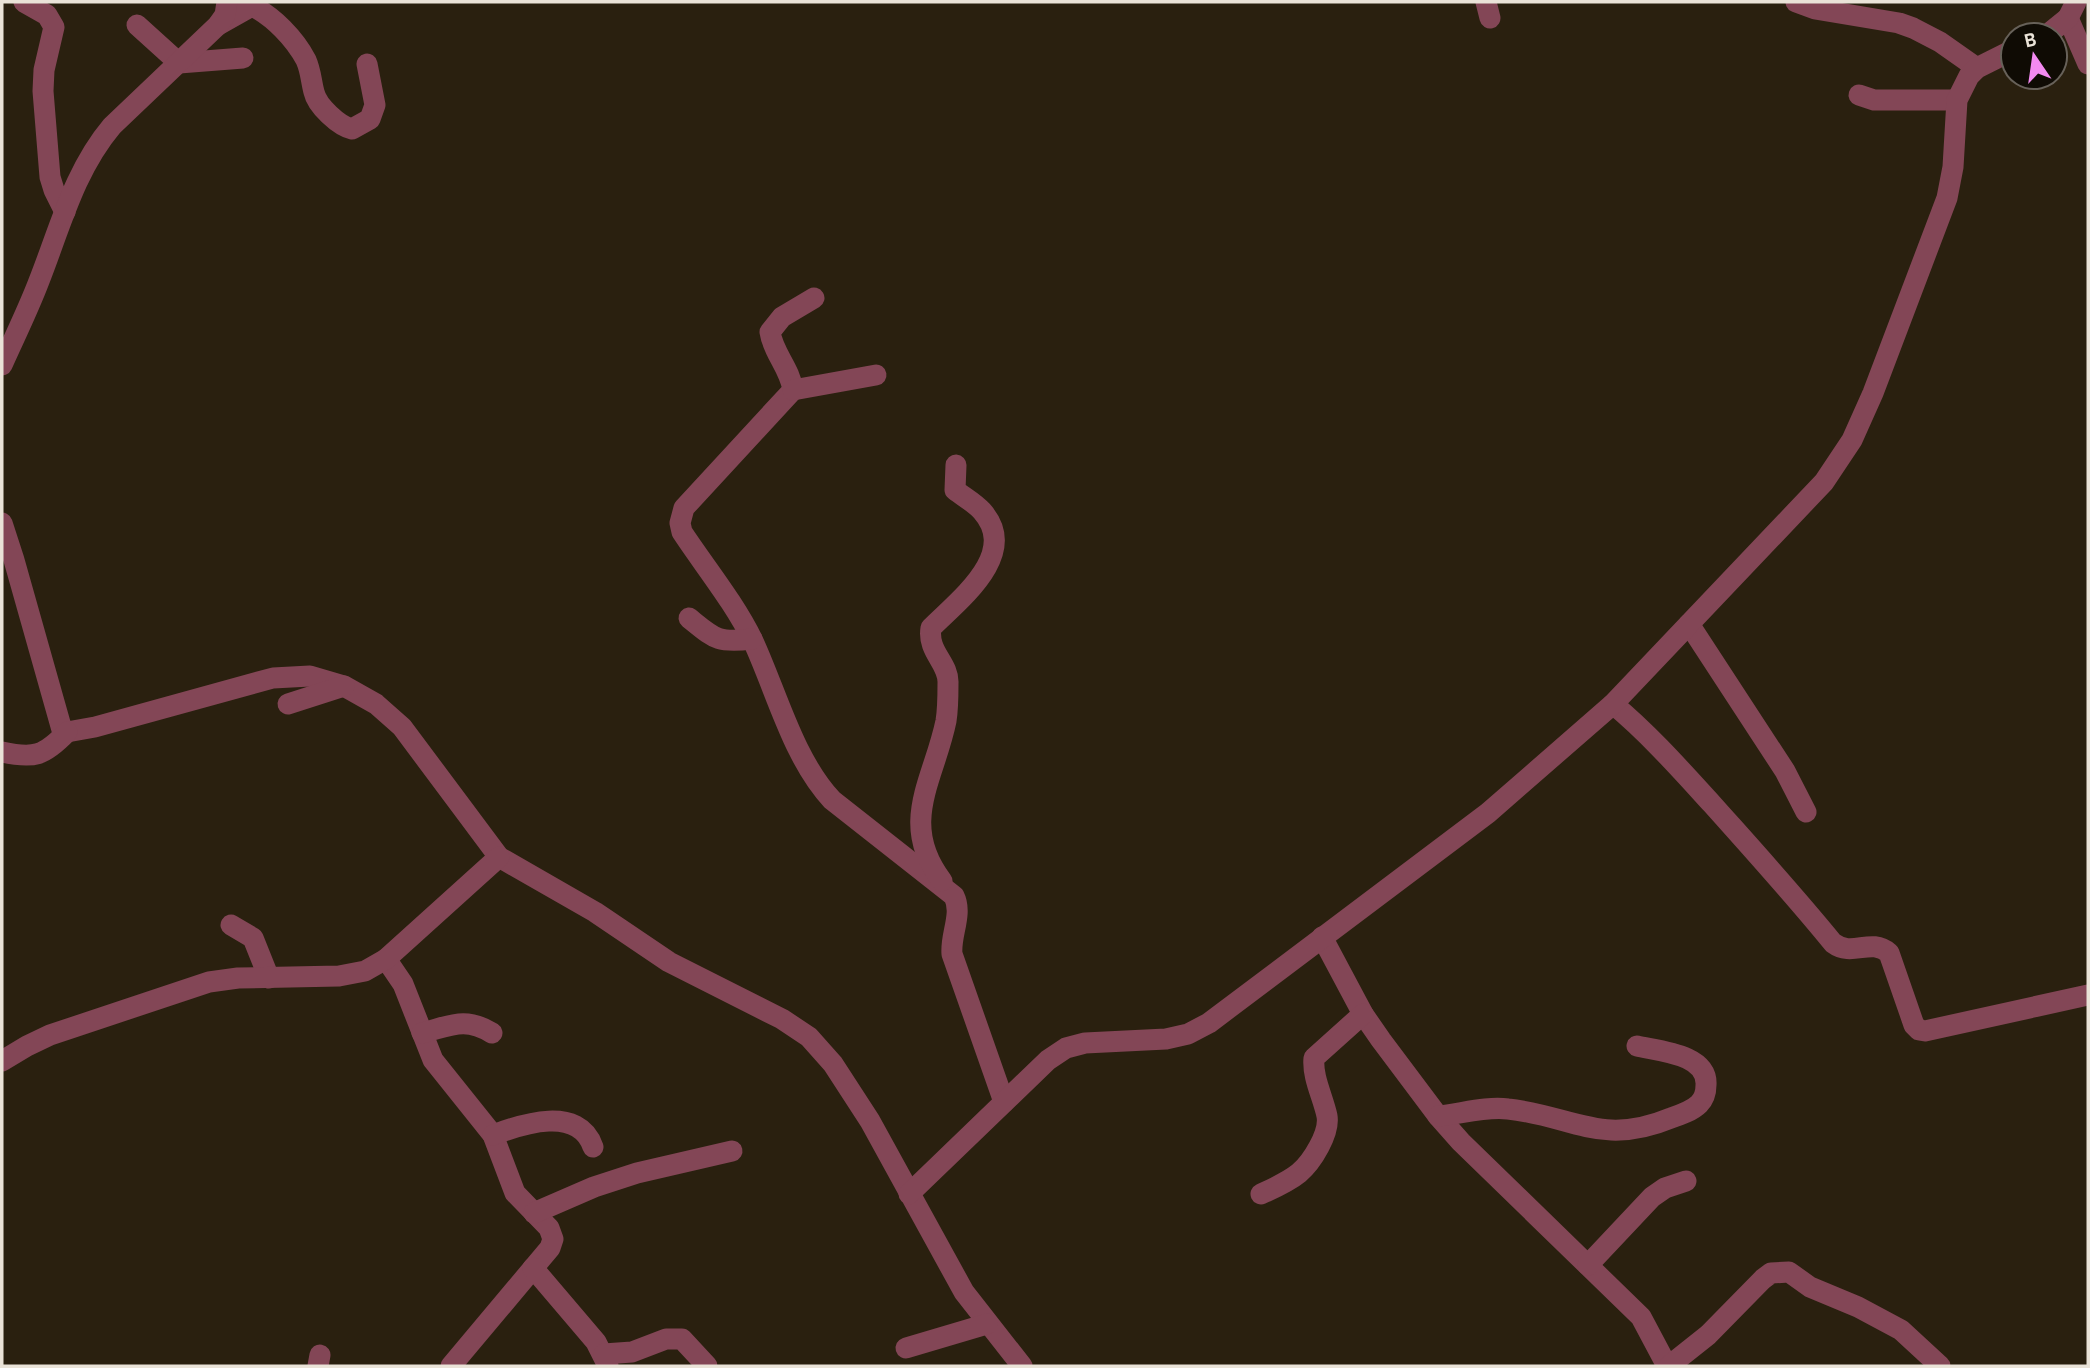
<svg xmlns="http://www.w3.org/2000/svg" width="2090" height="1368" font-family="'Archivo Narrow',sans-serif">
<rect width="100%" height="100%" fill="#2a200f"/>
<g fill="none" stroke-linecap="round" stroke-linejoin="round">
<g stroke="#834656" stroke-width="21">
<polyline points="24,2 47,15 54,27 44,70 43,91 50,177 54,190 65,212"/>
<polyline points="1486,2 1490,18"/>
<polyline points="1796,2 1815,9 1899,23 1913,28 1940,42 1977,68"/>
<polyline points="2068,18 2088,64"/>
<polyline points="137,25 179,63 243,58"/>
<path d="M 218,25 L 252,6 C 273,16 295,39 306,60 C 311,71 311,81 314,92 C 317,106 339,126 352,129 L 370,119 L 375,105 L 367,64"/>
<polyline points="2047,35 2068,18 2076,2"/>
<polyline points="1859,95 1874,100 1957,100"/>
<path d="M 814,298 L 782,317 L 770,332 C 773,353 790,368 793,390 L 684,508 L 680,523 L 682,532 C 705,567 734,602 753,641 C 777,693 793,758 832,800 L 954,896 C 963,914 950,935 952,954 L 1004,1102"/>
<path d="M 2,365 C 14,338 28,310 39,281 C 60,228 74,171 112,126 L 218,25 L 225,15 L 227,2"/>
<polyline points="793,390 876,375"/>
<polyline points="2,523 14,560 62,730 67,732 95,727 273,678 310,676 344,686 376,704 402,727 499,857 595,912 669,962 782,1019 809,1037 833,1064 870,1121 964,1292 1022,1366"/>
<path d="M 689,618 C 715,639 717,643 752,639"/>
<polyline points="1689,624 1785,771 1806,812"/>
<polyline points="288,704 344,686"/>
<path d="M 1613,704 C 1649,734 1680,769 1712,804 C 1753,850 1794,895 1833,943 C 1853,958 1870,937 1889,953 L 1914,1025 L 1919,1030 L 1925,1031 L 2088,995"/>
<path d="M 2,752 C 34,759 44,756 67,732"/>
<path d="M 942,881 C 898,823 934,780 946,721 C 948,709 948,695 948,683 C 949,663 927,652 931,628 C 960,599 1020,554 982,511 C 975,503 964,497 955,490 L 956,465"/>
<polyline points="231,925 253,938 269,978"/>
<polyline points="1322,937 1363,1014 1381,1040 1438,1116 1461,1142 1641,1317 1667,1366"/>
<polyline points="386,959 403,984 433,1060 493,1135 515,1193 549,1228 553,1239 550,1248 451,1366"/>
<path d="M 422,1033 C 450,1026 465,1016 492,1033"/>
<polyline points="2,1061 27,1046 50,1035 209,982 238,978 339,976 365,971 386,959 499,857"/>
<path d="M 1438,1116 C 1460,1114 1486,1106 1508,1109 C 1573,1116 1601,1147 1671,1118 C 1680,1115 1692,1111 1699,1104 C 1705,1098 1706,1092 1706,1085 C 1708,1054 1659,1051 1637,1046"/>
<path d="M 493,1135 C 522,1124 579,1105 593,1147"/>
<polyline points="909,1194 1048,1060 1066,1048 1085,1043 1166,1039 1188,1034 1209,1023 1488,813 1613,704 1824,482 1852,440 1873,393 1947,198 1953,167 1957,100 1969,76 1977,68 2013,50"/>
<path d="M 1261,1194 C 1274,1188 1288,1182 1299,1173 C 1312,1162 1330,1133 1327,1116 C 1323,1097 1312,1077 1314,1058 L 1363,1014"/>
<polyline points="534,1213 594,1187 637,1173 732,1151"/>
<polyline points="1588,1265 1652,1197 1665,1188 1686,1181"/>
<polyline points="533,1268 596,1342 608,1366"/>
<polyline points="906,1348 987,1324"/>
<polyline points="604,1354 632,1352 666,1339 682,1339 707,1366"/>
<polyline points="318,1366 320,1355"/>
<polyline points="1669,1366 1708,1335 1763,1279 1771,1273 1789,1272 1810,1287 1858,1307 1901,1330 1940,1366"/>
</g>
</g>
<rect width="2090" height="1368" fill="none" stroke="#eae3d8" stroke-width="7"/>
<g transform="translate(2034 56) rotate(347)"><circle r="33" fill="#0f0b04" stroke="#676159" stroke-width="2"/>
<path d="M0-5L12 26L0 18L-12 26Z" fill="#f38af1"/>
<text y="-10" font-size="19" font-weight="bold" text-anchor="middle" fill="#eae3d8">B</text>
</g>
</svg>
